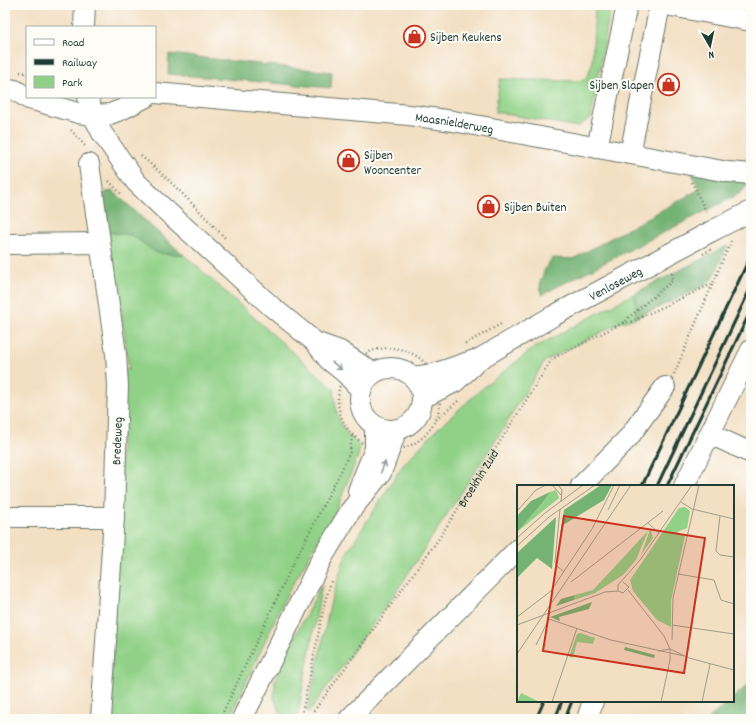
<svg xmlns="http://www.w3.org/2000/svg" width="756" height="724" font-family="Dekko,sans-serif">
<rect width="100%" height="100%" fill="#fdfcf7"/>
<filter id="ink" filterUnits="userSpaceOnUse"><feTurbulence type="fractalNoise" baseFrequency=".025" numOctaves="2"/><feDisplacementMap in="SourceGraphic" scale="8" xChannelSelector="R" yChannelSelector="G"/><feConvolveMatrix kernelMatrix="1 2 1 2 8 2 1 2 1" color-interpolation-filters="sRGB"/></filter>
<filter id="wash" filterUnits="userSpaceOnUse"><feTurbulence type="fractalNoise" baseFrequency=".012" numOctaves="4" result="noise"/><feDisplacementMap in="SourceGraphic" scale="16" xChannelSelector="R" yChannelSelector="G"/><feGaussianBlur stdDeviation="0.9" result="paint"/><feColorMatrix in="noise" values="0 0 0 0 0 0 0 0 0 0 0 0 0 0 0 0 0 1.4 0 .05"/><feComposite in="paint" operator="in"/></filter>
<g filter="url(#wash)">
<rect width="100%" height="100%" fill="#f3dfc2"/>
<g fill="#91d187" stroke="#58875e">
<polygon points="595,5 611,5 591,118 577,127 495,112 500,79 578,81 586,78 592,65"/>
<path d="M 106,232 L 132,235 L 157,253 L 184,255 L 334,389 C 335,403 336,417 344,429 C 348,436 355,441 360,446 L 358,456 L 336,510 L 286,596 L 229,719 L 110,719 L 124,369 L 129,370 L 121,309 L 115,301 Z"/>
<polygon points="635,293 636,318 619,323 545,361 522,397 503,429 421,554 396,592 309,712 307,712 331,601 346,554 403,465 436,430 484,387 534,348"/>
<polygon points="322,584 297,719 287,719 280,712 274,699 275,681 295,636"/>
</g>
<g fill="#74b374" stroke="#4a7854">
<polygon points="169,54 332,72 331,88 168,74"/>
<polygon points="691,172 741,180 747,185 741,193 541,295 540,282 545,269 552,258 573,259 700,189"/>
<polygon points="113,191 152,227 184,255 157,253 132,235 106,232 103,201 106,192"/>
<polygon points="727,246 713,278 706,285 636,318 635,293"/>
<polygon points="751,682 751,719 708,719 729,701 733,701 733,698"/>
</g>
</g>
<g filter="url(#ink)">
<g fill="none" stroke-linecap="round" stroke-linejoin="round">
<defs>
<g id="minor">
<polyline points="666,5 751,21"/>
<polyline points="84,27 85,5"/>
<polyline points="5,88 15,90 29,99 78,113 93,115 110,114 123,109 146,97"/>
<path id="s2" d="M 155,93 L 409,115 L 453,121 L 728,172 L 751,174"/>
<polyline points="88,97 93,115 102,133 136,182 162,207 201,242 272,307 315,342 329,360 345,373 361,390"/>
<polyline points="597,148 627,5"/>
<polyline points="630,154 660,5"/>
<polyline points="89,164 116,354 118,386 114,517 101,719"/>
<polyline points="5,244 100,243"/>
<polyline points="317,343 340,351 373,373"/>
<circle cx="391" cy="399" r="31"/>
<polyline points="413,377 434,374 475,360"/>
<path id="s3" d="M 422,398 L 455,382 L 481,358 L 553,316 L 712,231"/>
<polyline points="710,434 751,453"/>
<polyline points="581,486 629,437 665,387"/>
<polyline points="684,486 751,350"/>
<polyline points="358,491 375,449 375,426"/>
<polyline points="5,517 114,517"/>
<polyline points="242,719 322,558 351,510 381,473 397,429"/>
<polyline points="349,719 518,549"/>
<polyline points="587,719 593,701"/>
</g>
</defs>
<use href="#minor" stroke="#697666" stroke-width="22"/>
<g stroke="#697666" stroke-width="2.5" stroke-dasharray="1 3" stroke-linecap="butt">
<polyline points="20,72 27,73"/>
<polyline points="71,130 86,147"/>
<path d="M 141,156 C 172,181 199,211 226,239"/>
<polyline points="109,181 122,195"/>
<polyline points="692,182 707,214"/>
<polyline points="623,323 633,321 714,283"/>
<polyline points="465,344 501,324"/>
<circle cx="389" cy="399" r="51"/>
<polyline points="674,374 731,241"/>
<polyline points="436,420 458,401"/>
<polyline points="220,719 294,562 341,471 350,452 352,435"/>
<polyline points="301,719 325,601 332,579"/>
<path id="s1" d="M 305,719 L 311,715 L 440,537 L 552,359 L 622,323 L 672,281 L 672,272"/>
</g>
<use href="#minor" stroke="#fff" stroke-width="20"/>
<g stroke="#1f3d34" stroke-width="3">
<polyline points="642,486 751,255"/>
<polyline points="657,486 751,287"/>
<polyline points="667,486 751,310"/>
<polyline points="536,719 544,701"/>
<polyline points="555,719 562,701"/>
<polyline points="565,719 572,701"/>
</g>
<defs>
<polyline id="minor-bridge" points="712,231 751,211"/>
</defs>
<use href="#minor-bridge" stroke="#697666" stroke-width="22" stroke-linecap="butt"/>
<polyline stroke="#697666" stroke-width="2.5" stroke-dasharray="1 3" stroke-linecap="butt" points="703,254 713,248"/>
<use href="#minor-bridge" stroke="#fff" stroke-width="20"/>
</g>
<defs><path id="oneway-shaft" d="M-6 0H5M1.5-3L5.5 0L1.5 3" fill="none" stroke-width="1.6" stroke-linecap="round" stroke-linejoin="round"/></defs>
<g stroke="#8f9e9a">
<use href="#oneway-shaft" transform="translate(337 366) rotate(39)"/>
<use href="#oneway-shaft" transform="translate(383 467) rotate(-69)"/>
</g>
</g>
<defs>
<symbol id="shop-ring" viewBox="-11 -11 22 22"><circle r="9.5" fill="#fdfcf7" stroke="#c8321e" stroke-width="1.5"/><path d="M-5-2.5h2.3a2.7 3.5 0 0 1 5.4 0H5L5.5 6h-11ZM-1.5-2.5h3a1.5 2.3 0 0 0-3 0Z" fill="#c8321e"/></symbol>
</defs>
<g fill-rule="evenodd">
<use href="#shop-ring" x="402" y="24" width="25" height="25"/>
<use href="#shop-ring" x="656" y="72" width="25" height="25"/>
<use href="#shop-ring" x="336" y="148" width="25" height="25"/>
<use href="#shop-ring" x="476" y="194" width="25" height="25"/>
</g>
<g text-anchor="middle" stroke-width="4" stroke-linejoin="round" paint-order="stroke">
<g font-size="13" fill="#1f3d34" stroke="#fdfcf7" text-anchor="start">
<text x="430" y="41">Sijben Keukens</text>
<text x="654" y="89" text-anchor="end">Sijben Slapen</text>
<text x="364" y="159">Sijben<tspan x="364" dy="15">Wooncenter</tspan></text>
<text x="504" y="211">Sijben Buiten</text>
</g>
<g font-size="13" fill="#1f3d34" stroke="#fdfcf7">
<text dy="5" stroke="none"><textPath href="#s2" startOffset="301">Maasnielderweg</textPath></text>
<text dy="5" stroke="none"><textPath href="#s3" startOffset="226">Venloseweg</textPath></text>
<text transform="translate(116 441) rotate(-88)" y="5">Bredeweg</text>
<text dy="5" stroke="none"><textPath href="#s1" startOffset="297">Broekhin Zuid</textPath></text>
</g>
</g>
<g transform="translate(517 485)">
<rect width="217" height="217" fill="#f3dfc2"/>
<path d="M 39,5 L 42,13 L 0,47 L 33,7 ZM 168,22 L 173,26 L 170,43 L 160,47 L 168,51 L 154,116 L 154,142 L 140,135 L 116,106 L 113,95 L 162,23 ZM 134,45 L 136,53 L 124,70 L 133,45 ZM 131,46 L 119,75 L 106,90 L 78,108 L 57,115 L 58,110 L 76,105 ZM 63,148 L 78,153 L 76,159 L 60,157 L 56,173 L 52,172 L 60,149 ZM 4,208 L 23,217 L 0,217 Z" fill="#91d187"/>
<path d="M 84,0 L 95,0 L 87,15 L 46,40 L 43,49 L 47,25 ZM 33,7 L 25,18 L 0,47 L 0,31 L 14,16 ZM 39,32 L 35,84 L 20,73 L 27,66 L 0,93 L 0,68 ZM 58,110 L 57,115 L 39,121 L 44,114 ZM 75,117 L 72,124 L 42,132 L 43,136 L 33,132 ZM 108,162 L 138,170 L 137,173 L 107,165 Z" fill="#74b374"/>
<path fill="none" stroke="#9e9e89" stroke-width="1" d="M 41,0 L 45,5 L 44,17M 36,1 L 44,10M 164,17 L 175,24 L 217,34M 43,24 L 38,77 L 40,81 L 47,87M 91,25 L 103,0M 0,26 L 19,5 L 29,0M 203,31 L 199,66 L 203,70 L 217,72M 131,38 L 142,48M 0,53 L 28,28 L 66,0M 0,61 L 32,32 L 78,0M 161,89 L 197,95 L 204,115 L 217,119M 54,97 L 146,26M 106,97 L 112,102 L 106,108 L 101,106 L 101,100 L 123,75 L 175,0M 111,105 L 147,151 L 153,164 L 153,175 L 144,217M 0,132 L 34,106 L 75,44 L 97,0M 0,140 L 88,107 L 101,106M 155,140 L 217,149M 155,155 L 156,113 L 182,0M 19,160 L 32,134 L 94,155 L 167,171M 141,166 L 153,164 L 172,173 L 217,185M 0,169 L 114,0M 35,217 L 60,143M 185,217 L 193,179"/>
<path fill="#c8321e" fill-opacity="0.15" stroke="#c8321e" stroke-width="2" d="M 47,31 L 188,53 L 167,188 L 26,166 Z"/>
<rect width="217" height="217" fill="none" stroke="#1f3d34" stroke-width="2"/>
</g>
<rect width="756" height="724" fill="none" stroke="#fdfcf7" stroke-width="20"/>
<rect x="26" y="26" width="130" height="72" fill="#fdfcf7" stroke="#a4b0a9"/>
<rect x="34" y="39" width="20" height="6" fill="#ffffff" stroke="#a4b0a9"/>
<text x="62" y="46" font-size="12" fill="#1f3d34">Road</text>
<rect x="34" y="59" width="20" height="6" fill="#1f3d34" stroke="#a4b0a9"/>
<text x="62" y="66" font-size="12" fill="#1f3d34">Railway</text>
<rect x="34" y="76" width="20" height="12" fill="#91d187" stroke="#a4b0a9"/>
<text x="62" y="86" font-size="12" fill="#1f3d34">Park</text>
<g transform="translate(710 46) rotate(171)" stroke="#fdfcf7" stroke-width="3" paint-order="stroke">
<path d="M0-3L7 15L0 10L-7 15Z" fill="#1f3d34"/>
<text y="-6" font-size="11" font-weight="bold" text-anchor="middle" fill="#1f3d34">N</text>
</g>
</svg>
